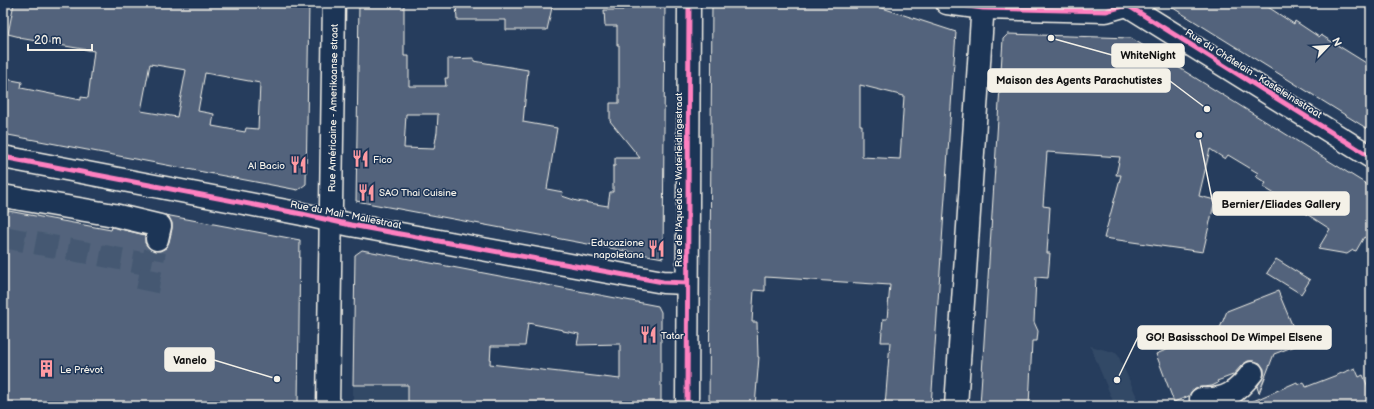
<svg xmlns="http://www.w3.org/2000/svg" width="1374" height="409" font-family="'Balsamiq Sans',sans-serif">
<rect width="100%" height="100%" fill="#263d5d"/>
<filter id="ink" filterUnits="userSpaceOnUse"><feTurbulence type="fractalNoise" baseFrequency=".025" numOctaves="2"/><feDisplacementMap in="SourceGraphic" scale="8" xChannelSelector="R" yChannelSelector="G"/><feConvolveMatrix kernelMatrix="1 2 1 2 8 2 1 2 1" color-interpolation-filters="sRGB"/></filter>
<g filter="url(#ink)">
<g fill="#334966">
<polygon points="1090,346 1117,353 1141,406 1115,406"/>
<polygon points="353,385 442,386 659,406 353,406"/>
</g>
<g fill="#52647b" stroke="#f4f1e8" fill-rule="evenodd">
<path d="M 14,3 L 262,4 L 262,3 L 309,3 L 306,184 L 298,190 L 3,134 L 3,94 L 6,79 L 22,82 L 21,88 L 81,100 L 81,97 L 88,98 L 94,51 L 19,38 L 20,37 L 8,34 ZM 150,64 L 186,70 L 177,117 L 141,111 ZM 205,73 L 260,83 L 258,129 L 246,128 L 245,132 L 212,126 L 214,114 L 198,111 Z"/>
<path d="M 359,3 L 404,3 L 404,56 L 409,56 L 409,86 L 446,86 L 445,78 L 448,78 L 448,59 L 474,58 L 474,61 L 528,70 L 523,122 L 557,128 L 547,189 L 563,192 L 562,196 L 577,201 L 608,206 L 610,192 L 613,192 L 613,166 L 615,166 L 615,158 L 640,158 L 610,121 L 610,103 L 619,103 L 619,45 L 617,45 L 617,26 L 605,26 L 604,10 L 623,10 L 624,3 L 665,3 L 663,258 L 356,201 ZM 406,114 L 438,114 L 437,132 L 434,149 L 404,148 Z"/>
<polygon points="456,3 553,3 547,30 506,30 506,20 457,20"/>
<path d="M 712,3 L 867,3 L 956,32 L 931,406 L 885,406 L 890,342 L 881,342 L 883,319 L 887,319 L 890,285 L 765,277 L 765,291 L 754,290 L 752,322 L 757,322 L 758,357 L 759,357 L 755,406 L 709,406 ZM 860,85 L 904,96 L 900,159 L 862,157 L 862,125 L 860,125 Z"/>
<polygon points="1165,3 1262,3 1294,24 1295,21 1319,37 1321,35 1371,66 1371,131"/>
<polygon points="1008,34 1131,38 1371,187 1371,241 1364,237 1356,251 1353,250 1347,254 1318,249 1330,229 1285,200 1263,187 1266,183 1255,176 1258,173 1228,155 1225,159 1210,149 1199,196 1215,200 1203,252 1104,238 1121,175 1116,175 1120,157 1047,152 1043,206 1050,207 1047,253 1050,253 1048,278 1036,277 1034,322 1038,331 1037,341 1032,341 1029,406 980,406 1003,39"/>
<polygon points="3,210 111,230 112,227 145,235 145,243 149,248 155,251 160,251 166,248 169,242 172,229 172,223 169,217 165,215 300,240 298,406 3,406"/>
<path d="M 362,250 L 658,306 L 661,312 L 661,406 L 468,406 L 468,405 L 454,405 L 453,403 L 408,402 L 408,385 L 353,385 L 355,255 ZM 528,323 L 563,330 L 563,331 L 579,334 L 577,345 L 620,344 L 620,379 L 490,364 L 491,346 L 525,346 Z"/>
<polygon points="1276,259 1310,280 1301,294 1267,273"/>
<polygon points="1278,291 1298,339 1295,346 1274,354 1259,393 1257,387 1264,375 1264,369 1260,363 1254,361 1248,361 1242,365 1233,375 1217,381 1218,383 1212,386 1195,388 1191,392 1189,396 1174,402 1156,354 1220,328 1227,311"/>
<polygon points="1355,368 1359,377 1363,375 1371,394 1371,406 1242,406 1297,382 1298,385 1304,382 1306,387"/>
</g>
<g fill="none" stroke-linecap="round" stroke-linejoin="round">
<g stroke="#455872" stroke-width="22" stroke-dasharray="22 11" stroke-linecap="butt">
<polyline points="3,237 152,265"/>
<polyline points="147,291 155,251"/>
</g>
<defs>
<g id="minor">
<polyline points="947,3 983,8 1106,11 1127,5"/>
<polyline points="1127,5 1371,157"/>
<polyline points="3,157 302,214 351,225 663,282 687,283"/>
<polyline points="3,196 114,215 160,226 157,239"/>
<path d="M 1201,399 C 1226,401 1237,392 1252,373"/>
<path id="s1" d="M 328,406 L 334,3"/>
<polyline points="687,406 689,3"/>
<polyline points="956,406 983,3"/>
</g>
</defs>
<use href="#minor" stroke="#f4f1e8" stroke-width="25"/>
<use href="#minor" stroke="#1d3557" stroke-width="22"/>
<defs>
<g id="cycleway">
<polyline points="947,3 983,8 1106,11 1127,5"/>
<polyline points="1127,5 1371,157"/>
<polyline points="3,157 302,214 351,225 663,282 687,283"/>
<polyline points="687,406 689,3"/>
</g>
</defs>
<use href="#cycleway" stroke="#1d3557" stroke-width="8"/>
<use href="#cycleway" stroke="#ff80c0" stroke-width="5"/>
</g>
</g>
<defs>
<symbol id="restaurant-bare" viewBox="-9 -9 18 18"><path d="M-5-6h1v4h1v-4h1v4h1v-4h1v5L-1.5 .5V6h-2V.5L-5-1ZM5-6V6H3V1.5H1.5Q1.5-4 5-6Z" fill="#ff9aa2" stroke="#1d3557" stroke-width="2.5" paint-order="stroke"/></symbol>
<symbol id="building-bare" viewBox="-9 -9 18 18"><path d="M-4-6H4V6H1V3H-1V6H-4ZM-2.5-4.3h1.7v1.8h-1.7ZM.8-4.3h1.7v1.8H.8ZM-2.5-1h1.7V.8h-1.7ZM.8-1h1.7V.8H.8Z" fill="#ff9aa2" stroke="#1d3557" stroke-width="2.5" paint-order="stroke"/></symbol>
</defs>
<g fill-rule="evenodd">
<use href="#restaurant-bare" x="348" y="146" width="25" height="25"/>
<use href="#restaurant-bare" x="286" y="152" width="25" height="25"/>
<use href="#restaurant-bare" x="354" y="180" width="25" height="25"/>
<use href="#restaurant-bare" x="644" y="236" width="25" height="25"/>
<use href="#restaurant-bare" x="636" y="322" width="25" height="25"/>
<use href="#building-bare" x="34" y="356" width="25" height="25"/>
</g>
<g text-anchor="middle" stroke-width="3" stroke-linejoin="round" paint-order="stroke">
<g font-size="10" fill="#f4f1e8" stroke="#1d3557">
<text transform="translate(1254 73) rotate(32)" y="4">Rue du Châtelain - Kasteleinsstraat</text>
<text dy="4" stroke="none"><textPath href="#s1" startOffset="298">Rue Américaine - Amerikaanse straat</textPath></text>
<text transform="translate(678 180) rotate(-90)" y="4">Rue de l'Aqueduc - Waterleidingsstraat</text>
<text transform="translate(346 214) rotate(11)" y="4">Rue du Mail - Maliestraat</text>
</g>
<g font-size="10" fill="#f4f1e8" stroke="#1d3557" text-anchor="start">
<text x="373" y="163">Fico</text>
<text x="285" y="169" text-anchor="end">Al Bacio</text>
<text x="379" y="196">SAO Thai Cuisine</text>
<text x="644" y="246" text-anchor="end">Educazione<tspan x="644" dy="12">napoletana</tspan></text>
<text x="661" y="339">Tatar</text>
<text x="60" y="373">Le Prévot</text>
</g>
</g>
<path fill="none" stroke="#f4f1e8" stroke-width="1.5" d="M1051 38L1112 55M1207 109L1170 81M1199 135L1213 204M1117 380L1138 337M277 379L214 360"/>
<g fill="#f4f1e8" stroke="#1d3557" stroke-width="1.5">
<circle cx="1051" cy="38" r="4"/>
<circle cx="1207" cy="109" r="4"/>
<circle cx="1199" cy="135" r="4"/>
<circle cx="1117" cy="380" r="4"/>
<circle cx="277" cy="379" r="4"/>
</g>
<g fill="#f4f1e8" stroke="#f4f1e8" stroke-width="1.5">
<rect x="1112" y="44" width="72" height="23" rx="4"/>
<rect x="988" y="69" width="182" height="23" rx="4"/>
<rect x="1213" y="192" width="136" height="23" rx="4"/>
<rect x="1138" y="326" width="193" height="23" rx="4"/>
<rect x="165" y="348" width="49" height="23" rx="4"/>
</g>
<g font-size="11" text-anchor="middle" font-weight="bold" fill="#111">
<text x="1148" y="59">WhiteNight</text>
<text x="1079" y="84">Maison des Agents Parachutistes</text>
<text x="1281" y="208">Bernier/Eliades Gallery</text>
<text x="1234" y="341">GO! Basisschool De Wimpel Elsene</text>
<text x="190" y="364">Vanelo</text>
</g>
<rect width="1374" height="409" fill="none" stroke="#1d3557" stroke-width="16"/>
<rect x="8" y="8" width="1358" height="393" fill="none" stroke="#f4f1e8" stroke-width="1.5" filter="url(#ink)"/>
<g transform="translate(1328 46) rotate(65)" stroke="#1d3557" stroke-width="3" paint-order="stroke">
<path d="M0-3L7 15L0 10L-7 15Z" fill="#f4f1e8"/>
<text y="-6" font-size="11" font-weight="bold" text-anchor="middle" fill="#f4f1e8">N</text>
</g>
<path d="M28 44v6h64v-6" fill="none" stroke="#f4f1e8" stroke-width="2"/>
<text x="34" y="44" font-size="12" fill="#f4f1e8" stroke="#1d3557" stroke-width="3" paint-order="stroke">20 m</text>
</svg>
